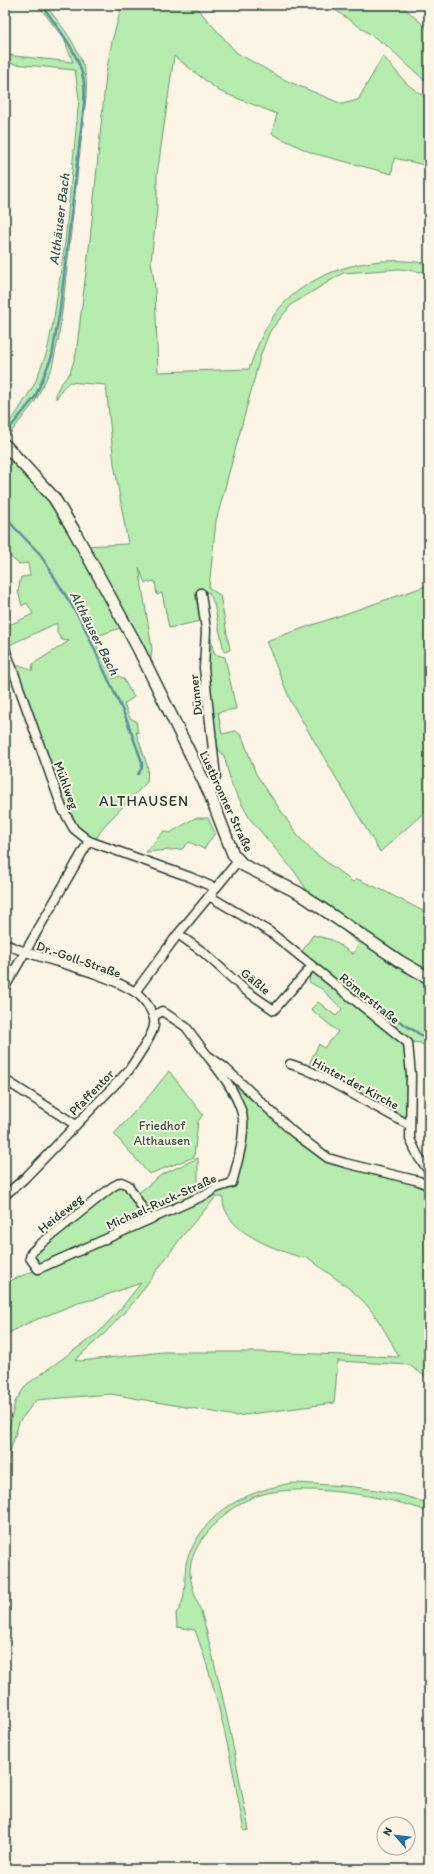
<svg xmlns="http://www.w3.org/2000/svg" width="434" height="1874" font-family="Itim,sans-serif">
<rect width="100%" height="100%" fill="#fcf5e5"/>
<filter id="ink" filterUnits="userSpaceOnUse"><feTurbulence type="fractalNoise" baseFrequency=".025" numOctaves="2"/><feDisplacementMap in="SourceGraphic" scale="8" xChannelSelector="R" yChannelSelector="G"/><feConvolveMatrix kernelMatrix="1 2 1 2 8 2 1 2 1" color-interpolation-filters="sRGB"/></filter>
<g filter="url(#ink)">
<g fill="#b6ecae" stroke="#6a9471" fill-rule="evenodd">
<path d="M 38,5 L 45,5 C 62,25 82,51 86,78 C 87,84 86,91 86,97 L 64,295 L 59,336 L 52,367 L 36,400 L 5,440 L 5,427 L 16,414 L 34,385 L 47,352 L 54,318 L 65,242 L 79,99 L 75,70 L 5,63 L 5,55 L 73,62 L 64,39 Z"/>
<path d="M 122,5 L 194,5 L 237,53 L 285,80 L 342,104 L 358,100 L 383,56 L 407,84 L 429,100 L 429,166 L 394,158 L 392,174 L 312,153 L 272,134 L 277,114 L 219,91 L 174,56 L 157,175 L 157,209 L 151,261 L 155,288 L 158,372 L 249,369 C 257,346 267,320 285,302 C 322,266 379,254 429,264 L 429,273 L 399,269 L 343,273 L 292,304 L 270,331 L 261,354 L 216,521 L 209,588 L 220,595 L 230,650 L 224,652 L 214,604 L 209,592 L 201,593 L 201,587 L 195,592 L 200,621 L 169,628 L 162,593 L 157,595 L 155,581 L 145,583 L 139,567 L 152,649 L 149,673 L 126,626 L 100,635 L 81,613 L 113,679 L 119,676 L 124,679 L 126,684 L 134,697 L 124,704 L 130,718 L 136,721 L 138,733 L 136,732 L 148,768 L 147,782 L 104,826 L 94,842 L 74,829 L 12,666 L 23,666 L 32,671 L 33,664 L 69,641 L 62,640 L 57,633 L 57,623 L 5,647 L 5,627 L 33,614 L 27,603 L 22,606 L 18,591 L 21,577 L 30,576 L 28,563 L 19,564 L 9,556 L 5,549 L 5,445 L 56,498 L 82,546 L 128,544 L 114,464 L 106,385 L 69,382 L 62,389 L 56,399 L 56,393 L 60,385 L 70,373 L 76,354 L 90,240 L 106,74 L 112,41 Z"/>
<polygon points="328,5 401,5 429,30 429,75 424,80 387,46"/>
<polygon points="429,585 429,808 380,852 291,702 266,641"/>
<polygon points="210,634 214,654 225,657 236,709 218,712 222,734 236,731 242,736 256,774 298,836 312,851 353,882 357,879 382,890 429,914 429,1048 420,1043 406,1041 408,1043 409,1125 311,1072 310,1062 319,1044 324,1048 338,1032 311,1009 318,1002 336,1016 342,1009 322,989 309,982 311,966 299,956 313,935 332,940 353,954 359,944 299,893 309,893 294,871 250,819 232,786 224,756 212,741 204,668"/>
<polygon points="195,818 208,818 215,833 204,849 189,842 182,849 146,852 164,831 170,833"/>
<polygon points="169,1071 203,1115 198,1121 194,1157 149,1174 114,1134 149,1096"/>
<path d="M 233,1076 L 328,1158 L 429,1186 L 429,1379 L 409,1365 L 338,1361 L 334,1403 L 236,1416 L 111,1394 L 36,1400 L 19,1422 L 10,1452 L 5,1485 L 5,1446 L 15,1402 L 26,1385 L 98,1333 L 122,1307 L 141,1283 L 95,1299 L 78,1303 L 28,1323 L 5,1335 L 5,1283 L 38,1269 L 30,1258 L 121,1182 L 149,1219 L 232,1183 L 242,1111 L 232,1089 ZM 216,1197 L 223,1197 C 223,1201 223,1206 225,1209 C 235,1236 278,1250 303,1258 L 307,1257 C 324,1271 343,1282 359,1297 C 376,1313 388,1336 399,1357 L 261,1352 L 163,1352 L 80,1361 L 75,1360 L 105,1333 L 133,1303 L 183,1235 Z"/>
<polygon points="198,1158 198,1195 150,1217 136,1195 161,1175"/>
<path d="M 292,1483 C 337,1485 386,1487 429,1504 L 429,1512 C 390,1496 300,1482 260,1495 C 239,1501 220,1516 207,1533 C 198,1544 189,1559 190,1574 C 191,1586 197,1600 201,1612 C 206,1627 209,1643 213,1658 C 228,1715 238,1772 249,1830 L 244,1831 C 232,1763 219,1695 195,1630 L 177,1627 L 176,1613 C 187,1603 184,1579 186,1564 C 187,1557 191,1550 194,1544 C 215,1505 251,1491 292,1483 Z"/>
</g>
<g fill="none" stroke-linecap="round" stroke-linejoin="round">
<g stroke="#5d90a0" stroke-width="2.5">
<path d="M 5,434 L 35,397 L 52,356 L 60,309 L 84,104 C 84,97 85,90 84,83 C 80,53 58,29 42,5"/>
<polyline points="5,514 13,526 40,554 82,622 126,718 142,762 142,768 138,774"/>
<polyline points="383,1011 429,1040"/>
</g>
<defs>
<g id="street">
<polyline points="201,593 206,630 204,668 216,777 209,792"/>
<polyline points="5,648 62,808 74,829 89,841 190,877 215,888"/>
<polyline points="209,896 270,932 408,1043 411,1075 410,1139 419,1158 429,1171"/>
<polyline points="178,934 203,952 245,990 274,1010 312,966"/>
<path d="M 5,944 C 46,962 98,969 135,992 C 144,998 156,1014 154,1025 C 153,1036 135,1060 129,1070 L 24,1179 L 5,1195"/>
<polyline points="5,987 89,841"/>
<polyline points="135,992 178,934 238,861"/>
<polyline points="154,1016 162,1011 186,1027 207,1055 224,1067 293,1132 328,1158 345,1163 419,1181 429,1186"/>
<polyline points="290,1064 305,1069 318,1075 409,1125"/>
<polyline points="5,1080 76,1125"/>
<path d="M 149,1219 L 128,1185 L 121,1182 L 112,1187 L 38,1246 L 31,1253 L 30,1258 L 38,1269 L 207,1194 L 216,1188 L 232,1183 C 237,1164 248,1129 241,1110 C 234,1089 220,1072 207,1055"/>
</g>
<polyline id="secondary" points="5,445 54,498 73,529 137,646 209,792 233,854 243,865 299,893 401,962 429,978"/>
</defs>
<use href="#street" stroke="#1f3d34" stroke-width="11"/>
<use href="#secondary" stroke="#1f3d34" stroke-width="14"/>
<use href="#street" stroke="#fcf5e5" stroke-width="8"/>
<use href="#secondary" stroke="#fcf5e5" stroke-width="11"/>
</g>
</g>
<g text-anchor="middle" stroke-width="4" stroke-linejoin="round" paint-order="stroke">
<g font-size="13" fill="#1f3d34" stroke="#fcf5e5">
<text transform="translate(195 695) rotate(-96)" y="5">Dünner</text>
<text transform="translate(67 785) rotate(70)" y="5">Mühlweg</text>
<text transform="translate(227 801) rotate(65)" y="5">Lustbronner Straße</text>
<text transform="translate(79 959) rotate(19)" y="5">Dr.-Goll-Straße</text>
<text transform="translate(256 981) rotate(39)" y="5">Gäßle</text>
<text transform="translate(370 998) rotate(39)" y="5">Römerstraße</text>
<text transform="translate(356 1083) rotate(28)" y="5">Hinter der Kirche</text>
<text transform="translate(91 1092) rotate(-46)" y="5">Pfaffentor</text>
<text transform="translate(161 1201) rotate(-24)" y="5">Michael-Ruck-Straße</text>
<text transform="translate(60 1213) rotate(-39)" y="5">Heideweg</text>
</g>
<g font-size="13" fill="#365746" stroke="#fcf5e5">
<text x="162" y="1130">Friedhof<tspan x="162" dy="15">Althausen</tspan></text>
</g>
<g font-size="14" font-style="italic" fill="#345958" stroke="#fcf5e5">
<text transform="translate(59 219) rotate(-83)" y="5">Althäuser Bach</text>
<text transform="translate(95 633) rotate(63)" y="5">Althäuser Bach</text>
</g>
<g font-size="15" letter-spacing="1" fill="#1f3d34" stroke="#fcf5e5">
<text x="144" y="806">ALTHAUSEN</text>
</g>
</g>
<rect width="434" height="1874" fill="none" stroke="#fcf5e5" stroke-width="20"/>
<rect x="10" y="10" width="414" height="1854" fill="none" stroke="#1f3d34" stroke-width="1.5" filter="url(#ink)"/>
<g transform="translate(396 1836) rotate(298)"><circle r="19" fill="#fcf5e5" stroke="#a4ab9e"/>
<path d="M0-3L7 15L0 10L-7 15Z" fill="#1f6fb2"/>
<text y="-6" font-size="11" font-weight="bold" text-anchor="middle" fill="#1f3d34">N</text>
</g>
</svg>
